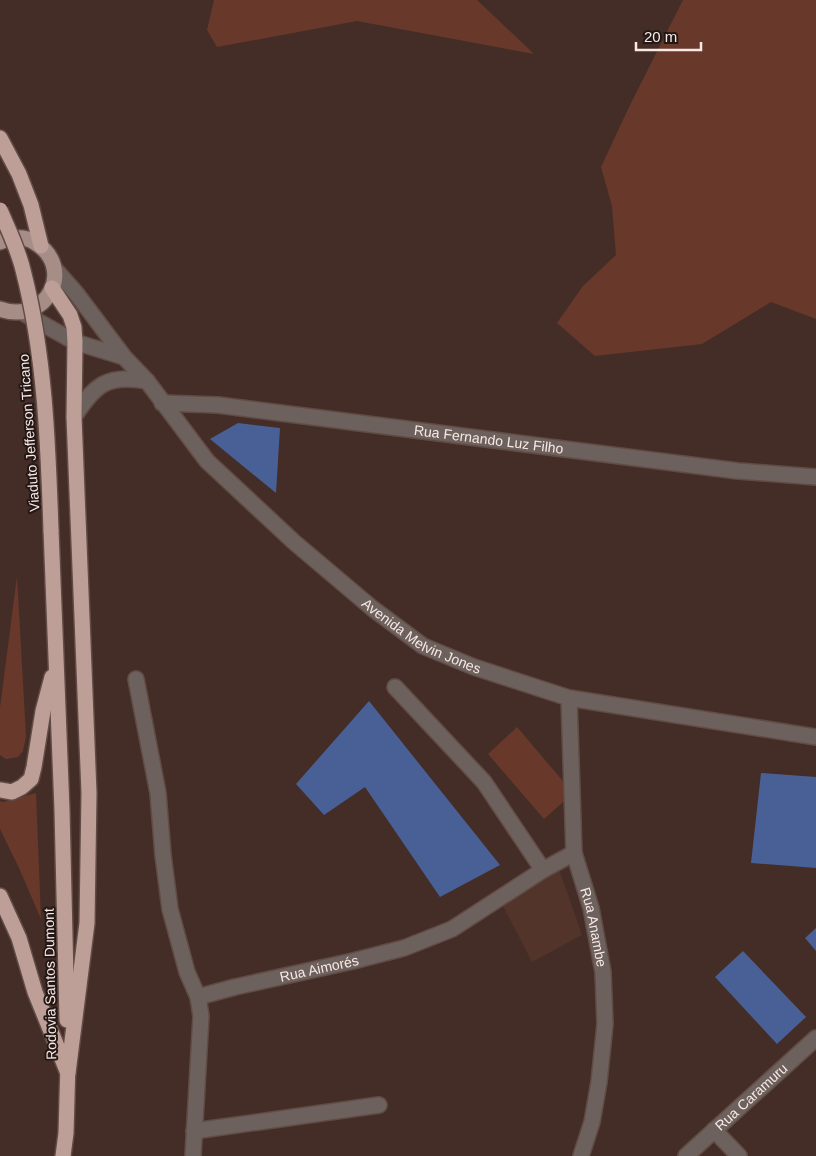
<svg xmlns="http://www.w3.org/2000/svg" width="816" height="1156" font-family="Arial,sans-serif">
<rect width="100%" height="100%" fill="#442d26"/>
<polygon fill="#52342b" points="558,866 582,935 532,962 501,902"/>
<g fill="#68392b">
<polygon points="214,0 477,0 534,54 357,21 217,47 207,30"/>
<polygon points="683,0 816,0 816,319 771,302 702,344 595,356 557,323 583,286 616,255 612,206 601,167 631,103"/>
<polygon points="17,576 26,736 23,751 18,757 6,759 0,755 0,708"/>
<polygon points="517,727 573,793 544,819 488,754"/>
<polygon points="36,793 41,919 19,868 0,829 0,801 3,802"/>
</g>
<g fill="#496096">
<polygon points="238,423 280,428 276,493 210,439"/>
<polygon points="369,701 500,865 440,897 365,787 324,815 296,784"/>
<polygon points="761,773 816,777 816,868 751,863"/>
<polygon points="816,928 816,951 805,938"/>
<polygon points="743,951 806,1017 777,1044 715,977"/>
</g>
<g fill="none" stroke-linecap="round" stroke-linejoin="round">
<defs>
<g id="minor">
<path id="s1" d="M 54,268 L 76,293 L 124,357 L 147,381 L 207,461 L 294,542 L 372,608 L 423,646 L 474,667 L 569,698 L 816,737"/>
<polyline points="25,314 75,342 124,357"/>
<path id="s2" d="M 162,403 L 218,405 L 738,471 L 816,477"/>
<path d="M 74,417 C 95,384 108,374 147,381"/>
<polyline points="136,679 158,793 163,855 170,909 187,972 198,997"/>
<polyline points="395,687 484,782 543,870"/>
<path id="s3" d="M 569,698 L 574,853 L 591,908 L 603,972 L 605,1024 L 599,1082 L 592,1122 L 581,1156"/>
<polyline points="714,1130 739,1156"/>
<polyline points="194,1131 379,1105"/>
<path id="s4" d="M 193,1156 L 201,1016 L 198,997 L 235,987 L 353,961 L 404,948 L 452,929 L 543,870 L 574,853"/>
<path id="s5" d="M 686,1156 L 816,1038"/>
</g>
<path id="major" d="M 0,242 C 10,237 24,236 34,242 C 77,267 47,326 0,309"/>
<g id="highway">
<polyline points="0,138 19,174 31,205 41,246"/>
<polyline points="52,288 70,315 74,327 75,342 74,417 89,793 87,923 68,1073"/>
<polyline points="51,530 62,810 67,1020"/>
<polyline points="0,790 12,792 22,787 31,779 34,767 43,711 52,677"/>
<polyline points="0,896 19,938 35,992 67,1071"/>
<polyline points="63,1156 66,1133 68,1063"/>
</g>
</defs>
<use href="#minor" stroke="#614b45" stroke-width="18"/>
<use href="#major" stroke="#614b45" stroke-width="18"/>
<use href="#highway" stroke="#614b45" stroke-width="18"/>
<use href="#minor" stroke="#6d615e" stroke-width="15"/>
<use href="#major" stroke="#a68e87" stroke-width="15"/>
<use href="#highway" stroke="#bd9f97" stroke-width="15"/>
<defs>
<path id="highway-bridge" d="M 0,210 C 8,229 18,249 23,270 C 45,355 48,442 51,530"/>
</defs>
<use href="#highway-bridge" stroke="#614b45" stroke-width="18" stroke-linecap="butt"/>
<use href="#highway-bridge" stroke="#bd9f97" stroke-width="15"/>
</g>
<g text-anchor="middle" stroke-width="4" stroke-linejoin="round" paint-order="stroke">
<g font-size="14" fill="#f9e9e5" stroke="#231815">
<text transform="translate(29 433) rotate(-94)" y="5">Viaduto Jefferson Tricano</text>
<text dy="5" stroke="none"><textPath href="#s2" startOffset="329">Rua Fernando Luz Filho</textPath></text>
<text dy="5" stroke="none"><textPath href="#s1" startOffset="525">Avenida Melvin Jones</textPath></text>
<text dy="5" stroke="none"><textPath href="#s3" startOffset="232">Rua Anambe</textPath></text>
<text dy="5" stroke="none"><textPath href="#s4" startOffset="284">Rua Aimorés</textPath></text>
<text transform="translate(50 984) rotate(-91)" y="5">Rodovia Santos Dumont</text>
<text dy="5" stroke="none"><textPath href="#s5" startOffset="88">Rua Caramuru</textPath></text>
</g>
</g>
<path d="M636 42v8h65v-8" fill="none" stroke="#f9e9e5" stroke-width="2.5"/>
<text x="644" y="42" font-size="15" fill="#f9e9e5" stroke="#231815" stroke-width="4" paint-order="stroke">20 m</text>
</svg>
